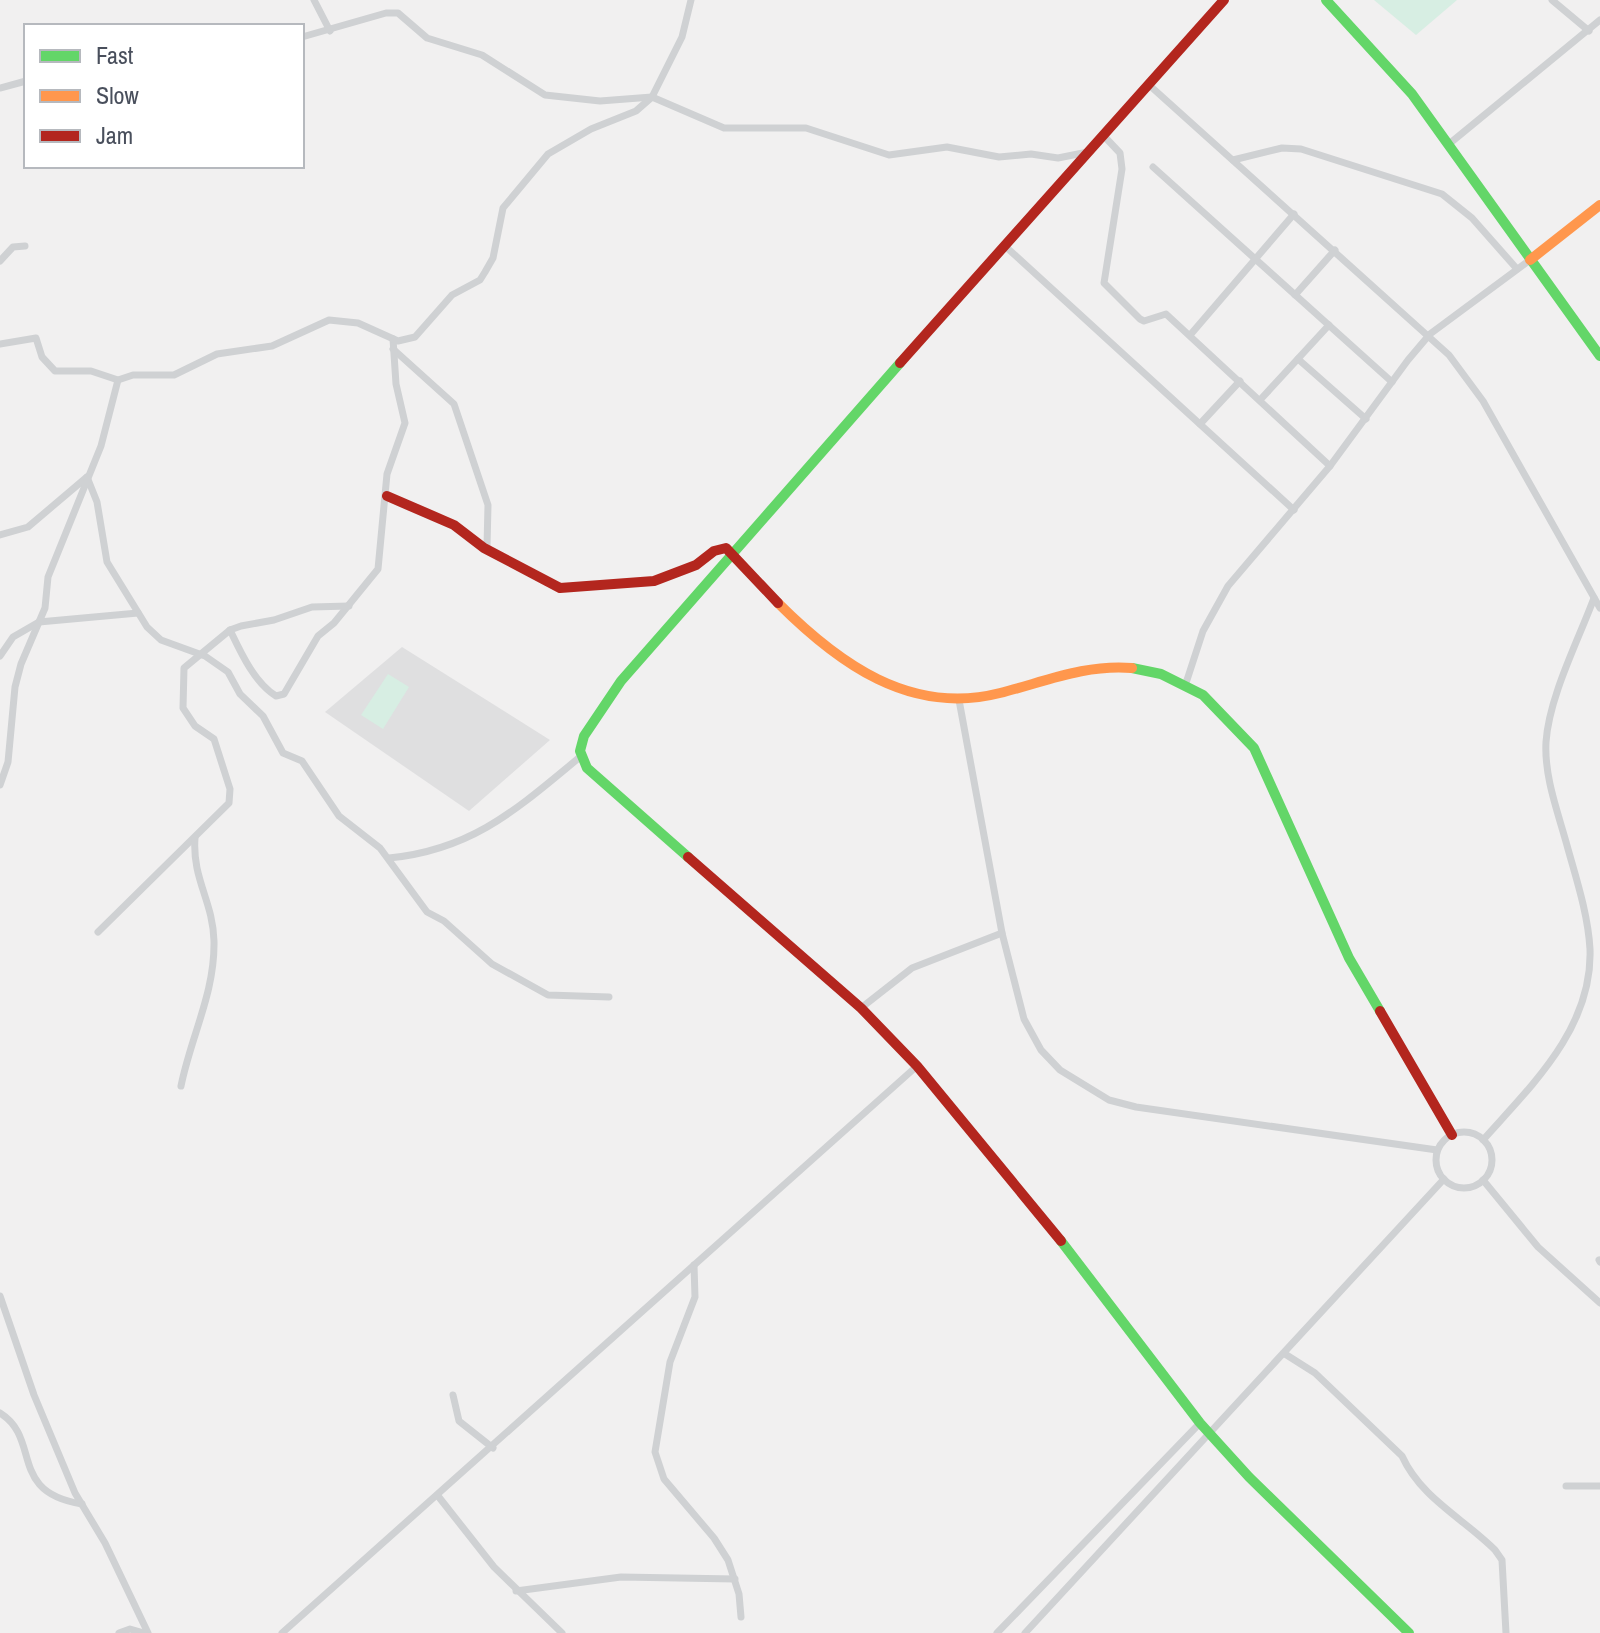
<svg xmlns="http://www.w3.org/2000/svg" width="1600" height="1633" font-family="'Archivo Narrow',sans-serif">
<rect width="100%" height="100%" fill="#f1f0f0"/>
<polygon fill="#dfdfe0" points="402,647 550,740 469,811 325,712"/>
<g fill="#d7eee3">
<polygon points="1374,0 1457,0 1416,35"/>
<polygon points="388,674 409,687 383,729 361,715"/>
</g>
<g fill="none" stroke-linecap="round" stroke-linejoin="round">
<g stroke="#cfd1d3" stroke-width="7">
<polyline points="314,0 330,31"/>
<polyline points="1552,0 1589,31"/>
<polyline points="302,37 386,13 398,13 427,38 482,55 545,95 600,101 652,97 724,128 806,128 889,155 947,147 999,157 1031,154 1058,158 1088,152"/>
<polyline points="1148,84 1449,355 1483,401 1600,608"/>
<polyline points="0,88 26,81"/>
<polyline points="1103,135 1120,153 1122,169 1104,283 1140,319 1144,321 1166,314 1330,466"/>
<polyline points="1449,144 1600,20"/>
<polyline points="1233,160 1282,148 1301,149 1442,194 1472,218 1517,269"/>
<polyline points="1153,167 1392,382"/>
<polyline points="1005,246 1294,510"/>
<polyline points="0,261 13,247 25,246"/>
<polyline points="1295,295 1335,250"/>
<polyline points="1191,334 1294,214"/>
<polyline points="0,344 36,338 42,357 55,371 91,371 118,380"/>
<polyline points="393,349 454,404 488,505 487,547"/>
<polyline points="1298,359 1366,419"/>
<polyline points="1260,400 1329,325"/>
<polyline points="1200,424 1240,381"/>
<polyline points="87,477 97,502 107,562 147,627 161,640 205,656 228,672 240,694 263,716 283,753 302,761 339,816 380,848 427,912 444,921 492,964 548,995 609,997"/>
<polyline points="0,535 28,527 87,477"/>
<path d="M 230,630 C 241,653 254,682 276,696 L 284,694 L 318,636 L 334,623 L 378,569 L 387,474 L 405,423 L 396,384 L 393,339"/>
<polyline points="0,656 13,637 39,622 138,613"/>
<polyline points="1186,683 1203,631 1228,586 1330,466 1408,360 1430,334 1530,260"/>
<polyline points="959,700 1002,933 1024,1019 1041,1050 1060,1070 1109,1100 1136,1107 1437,1150"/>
<polyline points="0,785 8,762 15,687 21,664 45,608 48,577 101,446 118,380 133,375 174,375 217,354 272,346 329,320 358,323 398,341 415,337 452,295 480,280 485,272 493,258 503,208 548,154 591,129 636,111 652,97 682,37 691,0"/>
<path d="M 389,858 C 473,850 518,808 580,757"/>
<polyline points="98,932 229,803 230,789 214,739 195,726 183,708 184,668 230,630 241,626 274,620 312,607 349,606"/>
<polyline points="861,1008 912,968 1002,933"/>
<path d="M 181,1086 C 191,1036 215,993 214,941 C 213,901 192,879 195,838"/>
<circle cx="1464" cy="1160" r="28"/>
<path d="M 1483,1140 C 1531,1086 1593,1028 1590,949 C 1588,915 1577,881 1568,849 C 1559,815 1544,778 1546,742 C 1549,697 1578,641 1594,598"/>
<polyline points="1483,1180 1538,1247 1600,1303"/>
<polyline points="1599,1260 1600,1262"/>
<polyline points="694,1265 695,1297 670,1362 655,1452 664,1479 714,1538 728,1560 739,1594 741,1617"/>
<polyline points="0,1296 34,1395 75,1493 105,1543 148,1633"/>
<path d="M 1285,1354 L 1315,1373 L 1402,1456 C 1421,1498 1463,1518 1495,1550 L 1502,1560 L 1506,1633"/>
<polyline points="453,1395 459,1421 493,1448"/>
<path d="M 0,1413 C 42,1439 7,1492 82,1504"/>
<polyline points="1566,1486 1600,1486"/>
<polyline points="438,1496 494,1567 562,1633"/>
<polyline points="516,1591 621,1577 735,1579"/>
<polyline points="119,1633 130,1629 144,1633"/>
<polyline points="282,1633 917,1066"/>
<polyline points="997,1633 1200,1423"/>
<polyline points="1025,1633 1444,1179"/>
</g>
<g stroke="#63d668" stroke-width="10">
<polyline points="1326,0 1412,94 1600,356"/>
<polyline points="1132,668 1161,674 1203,695 1254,748 1349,958 1380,1011"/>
<polyline points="688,857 587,768 580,751 584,736 621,681 900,363"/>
<polyline points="1061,1241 1200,1423 1249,1477 1409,1633"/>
</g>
<g stroke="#ff974d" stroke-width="10">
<polyline points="1530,260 1600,205"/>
<path d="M 778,603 C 838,663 910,716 1000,693 C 1044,682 1085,664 1132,668"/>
</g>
<g stroke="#b3261e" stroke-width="10">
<polyline points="900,363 1224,0"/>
<polyline points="387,496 454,525 484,548 560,588 654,581 696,565 714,551 726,548 778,603"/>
<polyline points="688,857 861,1008 917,1066 1061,1241"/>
<polyline points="1380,1011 1452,1135"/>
</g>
</g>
<rect x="24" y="24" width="280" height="144" fill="#ffffff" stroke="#b6b9be" stroke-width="2"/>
<rect x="40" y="50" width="40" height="12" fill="#63d668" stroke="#b6b9be" stroke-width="2"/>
<text x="96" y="64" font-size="24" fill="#494f5c">Fast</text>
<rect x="40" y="90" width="40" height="12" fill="#ff974d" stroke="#b6b9be" stroke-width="2"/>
<text x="96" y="104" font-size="24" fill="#494f5c">Slow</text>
<rect x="40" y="130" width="40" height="12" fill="#b3261e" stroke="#b6b9be" stroke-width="2"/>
<text x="96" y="144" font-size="24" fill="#494f5c">Jam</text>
</svg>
